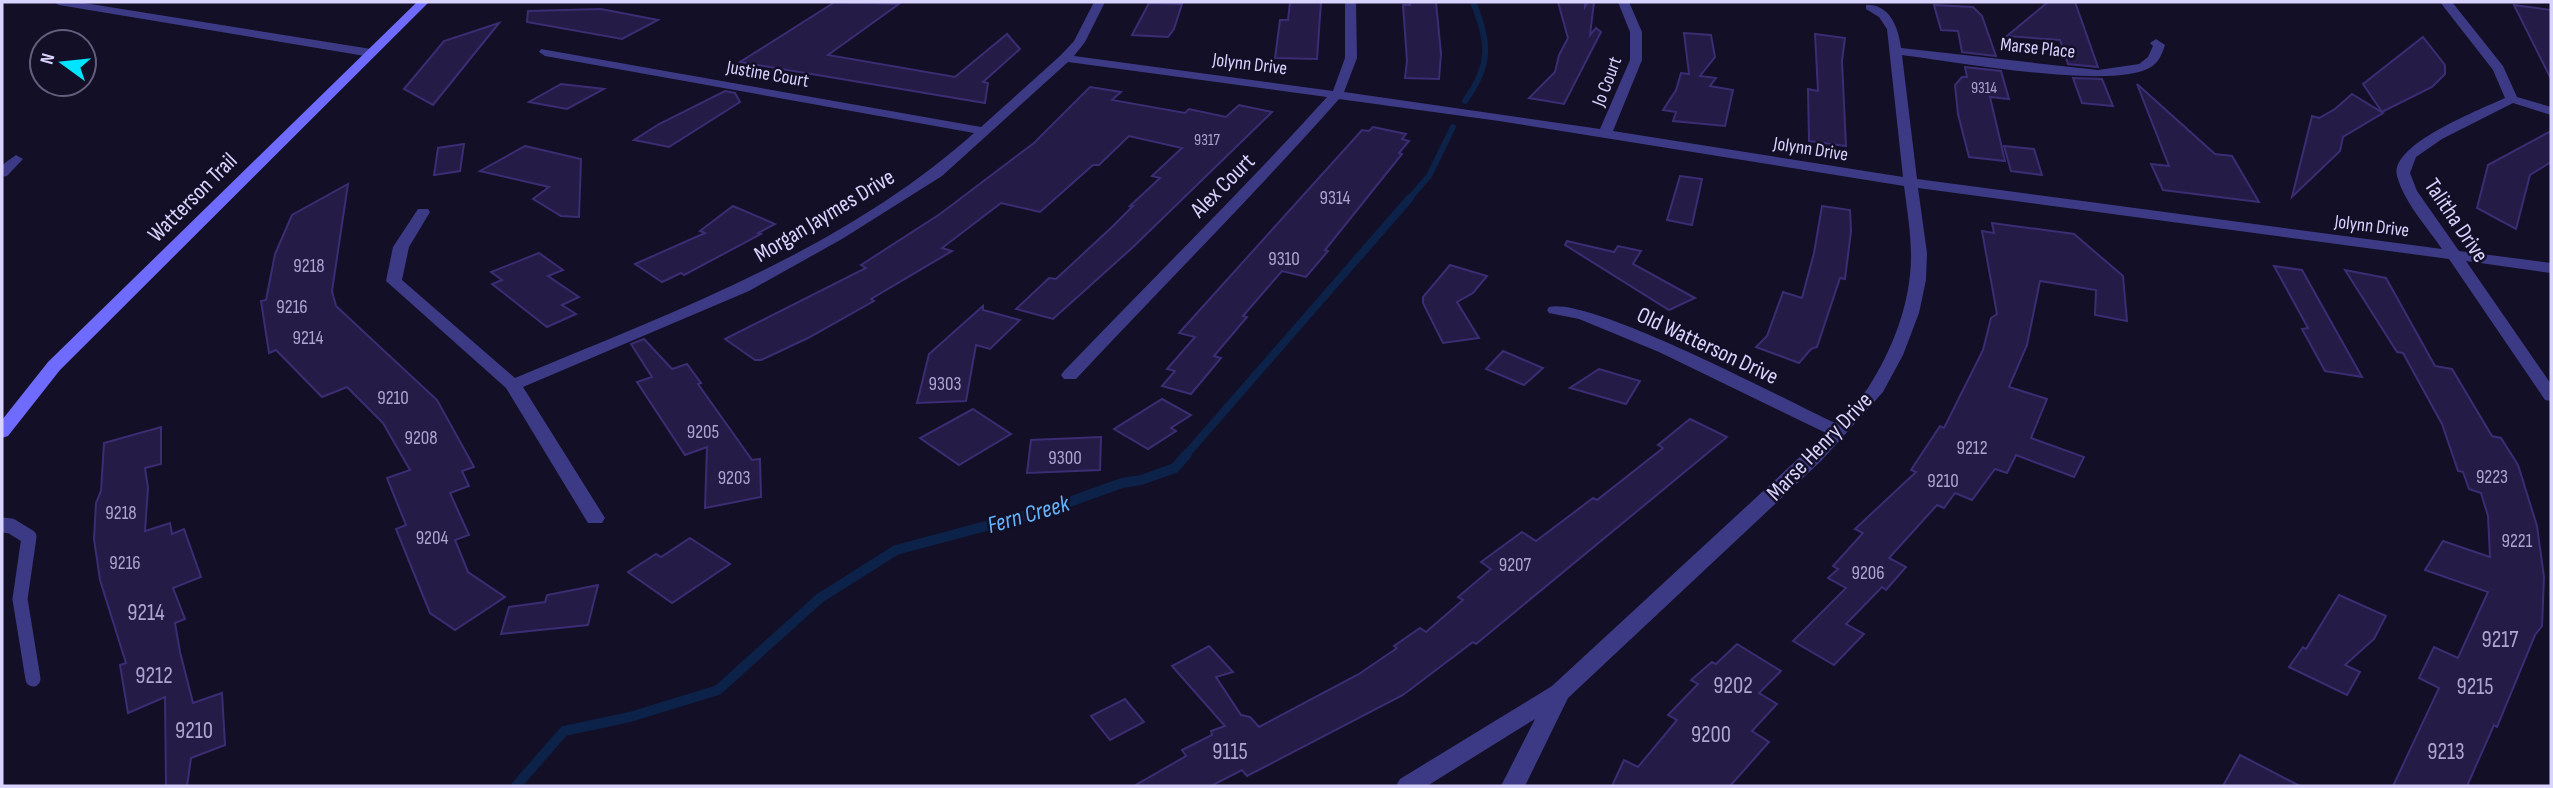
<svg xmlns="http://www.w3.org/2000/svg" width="2553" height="788" font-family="'Sofia Sans Condensed',sans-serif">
<rect width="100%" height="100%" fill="#130f26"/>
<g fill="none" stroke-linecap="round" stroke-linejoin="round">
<g stroke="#0c2248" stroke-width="6">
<path d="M 1465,101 C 1491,65 1490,43 1473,2"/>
<polyline points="1409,199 1429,176 1453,127"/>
</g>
<polyline stroke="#0c2248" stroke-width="8" points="1185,456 1410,198"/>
<polyline stroke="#0c2248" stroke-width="10" points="516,786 564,731 630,717 718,690 820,598 896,550 1050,509 1122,483 1141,480 1175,468 1187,454"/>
</g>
<g fill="#241b47" stroke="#3b2d73" stroke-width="2">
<polygon points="835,2 899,4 828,55 955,77 1007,34 1020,49 983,82 988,83 985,103 740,62"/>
<polygon points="1290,2 1321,2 1317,59 1275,58 1280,20 1288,20"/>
<polygon points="1410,2 1436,2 1441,54 1439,79 1405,78 1407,61 1403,5 1410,5"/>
<polygon points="1558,2 1585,2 1585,7 1588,2 1594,2 1590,35 1596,28 1601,32 1564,104 1529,98 1555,72 1559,55 1568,38"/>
<polygon points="2048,2 2075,2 2098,67 2068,64 2060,40 2007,36"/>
<polygon points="1149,3 1182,4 1174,29 1168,37 1132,35"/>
<polygon points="1934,5 1973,7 1982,16 1996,56 1962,52 1958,31 1941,30"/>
<polygon points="2514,5 2551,10 2551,79"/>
<polygon points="601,9 658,20 622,39 527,22 528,11"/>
<polygon points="499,23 433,105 404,89 444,41"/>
<polygon points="1684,33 1711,35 1715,57 1700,76 1716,78 1710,86 1733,90 1725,126 1673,121 1676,112 1663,110 1676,90 1681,73 1689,74"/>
<polygon points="1815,34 1845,38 1842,61 1846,146 1809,141 1808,89 1818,91"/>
<polygon points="2423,37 2445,65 2445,74 2432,87 2382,112 2363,84"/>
<polygon points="1965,67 2001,71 2009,99 1990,97 2005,161 1969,157 1958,114 1955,85 1962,77 1967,77"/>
<polygon points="2073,78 2102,79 2113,106 2082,103"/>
<polygon points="561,84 604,89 567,109 529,102"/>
<polygon points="2137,84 2215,154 2232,156 2259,202 2163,190 2151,164 2169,166"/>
<polygon points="1090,87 1121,92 1112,100 1185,113 1189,109 1226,117 1239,105 1272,112 1132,248 1053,319 1016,309 1049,278 1056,279 1112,227 1133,206 1130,206 1160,178 1152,176 1182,148 1129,136 1099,165 1093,165 1040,212 1001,203 942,248 952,251 871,299 874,301 808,338 761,360 755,360 725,339 866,268 861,265 940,214 1034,143"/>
<polygon points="725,91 735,93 740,102 669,147 634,140 659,124"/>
<polygon points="2352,94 2383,113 2343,137 2340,151 2292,197 2312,116 2319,118 2335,109"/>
<polygon points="1373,127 1406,134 1402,139 1409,141 1399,153 1402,154 1325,250 1328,251 1306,277 1282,271 1243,316 1247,317 1214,356 1221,358 1191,394 1162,386 1175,371 1167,369 1195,337 1179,333 1362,130 1369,131"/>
<polygon points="2551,131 2551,162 2530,175 2516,229 2477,208 2488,165"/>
<polygon points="464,144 460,171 434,175 438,148"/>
<polygon points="525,146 581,159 579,217 561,216 533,199 549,187 480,171"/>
<polygon points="2004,146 2034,149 2042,175 2011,171"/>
<polygon points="1680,176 1702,179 1692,225 1667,220"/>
<polygon points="348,184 332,291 336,306 437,400 474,467 462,471 469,486 450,493 469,535 455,540 468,572 505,597 455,630 430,613 396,529 406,525 387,478 410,470 383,423 347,387 322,397 276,350 269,353 261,301 266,300 275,254 292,215"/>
<polygon points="733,206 775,224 758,233 761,234 684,275 681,273 662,282 635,264 705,233 700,231"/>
<polygon points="1822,206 1850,210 1851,231 1845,279 1840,278 1817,347 1811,349 1799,363 1756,347 1767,336 1783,292 1802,298 1814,253"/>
<polygon points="1992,223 2074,234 2123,276 2127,321 2095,315 2096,290 2040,281 2027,345 2009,387 2047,399 2031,438 2084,457 2074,477 2016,455 2007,473 1995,469 1972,500 1955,493 1944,508 1937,505 1889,558 1906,567 1886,590 1882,587 1846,624 1864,634 1834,665 1793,641 1846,588 1828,578 1838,569 1833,566 1863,533 1855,529 1916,472 1911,470 1940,426 1944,428 1983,350 1991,318 1997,314 1982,231 1994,233"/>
<polygon points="1567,241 1614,252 1618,246 1641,251 1633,264 1695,298 1669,310 1565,245"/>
<polygon points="539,253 563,270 548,276 579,297 562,305 576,314 547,327 492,284 502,280 491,272"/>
<polygon points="1450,265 1487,276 1473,293 1457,302 1479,338 1443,343 1423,303 1423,297"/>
<polygon points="2274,266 2302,270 2362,377 2325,371 2302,329 2308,328"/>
<polygon points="2345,270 2386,278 2435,366 2452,369 2492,436 2501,438 2518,465 2537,526 2544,577 2542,626 2535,635 2497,727 2494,725 2467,786 2393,786 2439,688 2419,678 2434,647 2458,658 2488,592 2425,570 2443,541 2490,557 2488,516 2481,493 2469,489 2463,472 2458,471 2442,424 2403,353 2397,352"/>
<polygon points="983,306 983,310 1020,320 990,349 976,345 966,401 917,403 929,354"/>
<polygon points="644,339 672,369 687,364 701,383 698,384 752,460 760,459 761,497 705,508 707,447 685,455 637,382 652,377 631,344"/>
<polygon points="1503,351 1524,360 1543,368 1524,385 1486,369"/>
<polygon points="1599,369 1640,381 1626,404 1570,388"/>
<polygon points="1162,399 1191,415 1171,428 1176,431 1148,449 1114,429"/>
<polygon points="973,409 1011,434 959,465 920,438"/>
<polygon points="1690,419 1727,437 1476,644 1473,642 1403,695 1247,776 1242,770 1211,786 1134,786 1186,756 1182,750 1212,735 1211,731 1225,726 1172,666 1209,646 1233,672 1216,677 1241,715 1250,717 1259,727 1359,674 1397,648 1394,646 1420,628 1426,632 1463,600 1458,597 1491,569 1481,562 1522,532 1536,541 1593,498 1597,500 1663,448 1658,445"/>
<polygon points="161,427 161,464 145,468 148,488 145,531 170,523 172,534 184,529 201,577 173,588 185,619 175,623 180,652 193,703 222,693 225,745 191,758 187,786 166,786 165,697 128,713 120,665 126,663 100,580 94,539 96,503 101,491 104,443"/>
<polygon points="1101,437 1100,470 1027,473 1031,440"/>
<polygon points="690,538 730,564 672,603 628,572 656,554 661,557"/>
<polygon points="598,585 588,625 501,634 509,607 545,602 547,595"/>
<polygon points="2339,595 2386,616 2374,639 2345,665 2360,672 2347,695 2289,667 2303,647 2306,649"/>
<polygon points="1737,644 1781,671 1759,693 1777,704 1752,731 1769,742 1730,786 1612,786 1624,760 1638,767 1677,720 1668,715 1698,684 1691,680 1712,662 1716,664"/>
<polygon points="1125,699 1144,722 1110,740 1091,716"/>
<polygon points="2240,755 2300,786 2223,786"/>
</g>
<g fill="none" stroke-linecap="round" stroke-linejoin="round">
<polyline stroke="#3d3a85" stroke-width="15" points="2,525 11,526 29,537 20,599 33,679"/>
<g fill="#3d3a85" fill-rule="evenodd">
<polygon points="53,2 78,2 371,49 377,53 371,57 59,5"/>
<path d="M 1094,2 L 1105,2 L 1085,42 L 1074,56 L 1333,91 L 1345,58 L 1345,2 L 1356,2 L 1357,58 L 1344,92 L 1600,129 L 1630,60 L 1630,32 L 1618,2 L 1629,2 L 1642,32 L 1642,60 L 1613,131 L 1903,177 L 1887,29 L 1879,17 L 1866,9 L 1866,5 C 1890,3 1899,29 1901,48 L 2098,70 L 2139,64 L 2148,57 L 2153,46 L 2150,43 L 2156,39 L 2165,45 C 2162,54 2159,62 2151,67 C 2114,91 1951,61 1902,55 L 1917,179 L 2442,249 C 2427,227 2404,202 2397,176 C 2389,144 2482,109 2505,98 L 2493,70 L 2440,2 L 2452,2 L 2503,66 L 2517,97 L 2551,107 L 2551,115 L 2513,103 L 2442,139 L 2416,157 L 2410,173 L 2417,191 L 2459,251 L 2551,263 L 2551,273 L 2466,261 L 2551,384 L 2551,401 L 2545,400 L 2449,259 L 1918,188 L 1927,253 L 1926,280 L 1919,313 L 1903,355 L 1883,392 L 1821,461 L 1568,698 L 1525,786 L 1501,786 L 1535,719 L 1427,786 L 1396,786 L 1400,779 L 1552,686 L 1826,433 L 1659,352 L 1579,319 L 1549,313 L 1547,310 L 1549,307 C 1590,296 1788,401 1835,423 C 1846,412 1859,401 1868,388 C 1893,349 1911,302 1911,256 C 1911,233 1907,209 1904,186 L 1499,121 L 1339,99 C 1254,195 1164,285 1076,379 L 1064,379 L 1061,375 L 1064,371 C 1151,280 1242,191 1327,97 L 1068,62 L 942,176 L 842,239 L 749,291 L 523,387 L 605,518 L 602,523 L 588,523 L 506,388 L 386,281 L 393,247 L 418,209 L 428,209 L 430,212 L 409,247 L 402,280 L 515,378 C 675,311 843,250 974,133 L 545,56 L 539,52 L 541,49 L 981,127 L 1061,55 L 1074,41 Z"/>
<polygon points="16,155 23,159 7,176 2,177 2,165"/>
</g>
<polygon fill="#6f6bff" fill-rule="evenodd" points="417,2 429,2 60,370 8,436 2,438 2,420 48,362"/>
</g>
<g text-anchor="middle" stroke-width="5" stroke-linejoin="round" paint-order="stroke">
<g font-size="16" fill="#aca6d1">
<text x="1984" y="93">9314</text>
<text x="1207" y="145">9317</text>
</g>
<g font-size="19" fill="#d9d4ff" stroke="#130f26">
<text transform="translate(2038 47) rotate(6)" y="7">Marse Place</text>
<text transform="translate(1250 63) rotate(7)" y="7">Jolynn Drive</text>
<text transform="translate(768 73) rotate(10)" y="7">Justine Court</text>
<text transform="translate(1606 81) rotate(-69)" y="7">Jo Court</text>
<text transform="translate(1811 148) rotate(9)" y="7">Jolynn Drive</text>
<text transform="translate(2372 225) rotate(7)" y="7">Jolynn Drive</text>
</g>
<g font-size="19" fill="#aca6d1">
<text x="1335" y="204">9314</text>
<text x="1284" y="265">9310</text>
<text x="309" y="272">9218</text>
<text x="292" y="313">9216</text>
<text x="308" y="344">9214</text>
<text x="945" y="390">9303</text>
<text x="393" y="404">9210</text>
<text x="703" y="438">9205</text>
<text x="421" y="444">9208</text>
<text x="1972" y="454">9212</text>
<text x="1065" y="464">9300</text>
<text x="2492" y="483">9223</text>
<text x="734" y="484">9203</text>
<text x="1943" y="487">9210</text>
<text x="121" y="519">9218</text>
<text x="432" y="544">9204</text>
<text x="2517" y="547">9221</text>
<text x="125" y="569">9216</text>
<text x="1515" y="571">9207</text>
<text x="1868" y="579">9206</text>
</g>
<g font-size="23" fill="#d9d4ff" stroke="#130f26">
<text transform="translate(1222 185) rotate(-45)" y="8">Alex Court</text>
<text transform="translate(192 197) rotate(-45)" y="8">Watterson Trail</text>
<text transform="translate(824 215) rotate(-31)" y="8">Morgan Jaymes Drive</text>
<text transform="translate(2457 220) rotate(56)" y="8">Talitha Drive</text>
<text transform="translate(1708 345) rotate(25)" y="8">Old Watterson Drive</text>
<text transform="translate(1819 446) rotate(-46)" y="8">Marse Henry Drive</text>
</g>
<g font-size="23" fill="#aca6d1">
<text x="146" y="620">9214</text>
<text x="2500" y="647">9217</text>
<text x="154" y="683">9212</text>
<text x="1733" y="693">9202</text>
<text x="2475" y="694">9215</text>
<text x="194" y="738">9210</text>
<text x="1711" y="742">9200</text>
<text x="1230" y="759">9115</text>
<text x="2446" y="759">9213</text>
</g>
<g font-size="24" font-style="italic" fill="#62b6ff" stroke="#130f26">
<text transform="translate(1028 514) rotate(-16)" y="8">Fern Creek</text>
</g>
</g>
<rect width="2553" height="788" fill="none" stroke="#d9d4ff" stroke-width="7"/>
<g transform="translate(63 63) rotate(285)"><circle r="33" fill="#130f26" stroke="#625e7d" stroke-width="2"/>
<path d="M0-5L12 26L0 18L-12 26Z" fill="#00e5ff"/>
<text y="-10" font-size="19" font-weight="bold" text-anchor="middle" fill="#d9d4ff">N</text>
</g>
</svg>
